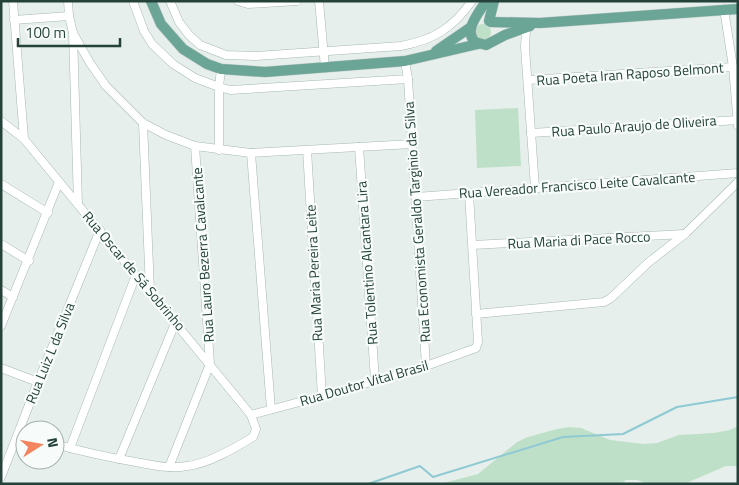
<svg xmlns="http://www.w3.org/2000/svg" width="739" height="485" font-family="'Titillium Web',sans-serif">
<rect width="100%" height="100%" fill="#e6efeb"/>
<g fill="#bfe0c8">
<circle cx="483" cy="32" r="8"/>
<polygon points="518,108 521,166 477,168 475,110"/>
<polygon points="738,426 738,466 726,466 684,484 648,484 637,480 626,480 621,484 440,484 478,474 517,442 528,437 557,429 569,427 581,428 610,440 644,444 657,443 679,435 714,433 730,430"/>
</g>
<g fill="none" stroke-linecap="round" stroke-linejoin="round">
<polyline stroke="#8ec9d4" stroke-width="2" points="368,484 420,466 433,477 563,437 623,434 677,407 738,397"/>
<defs>
<g id="minor">
<polyline points="13,1 24,139"/>
<polyline points="68,1 69,16 73,33 78,204"/>
<polyline points="133,1 144,31 152,44 173,64 195,78 219,87 230,90 408,79 405,61"/>
<path d="M 170,1 L 179,22 L 189,35 L 200,45 L 226,55 L 256,56 L 401,46 C 433,40 452,29 472,1"/>
<polyline points="238,1 248,4 297,1"/>
<polyline points="319,1 325,68"/>
<polyline points="724,9 733,67 738,126"/>
<polyline points="14,20 69,16"/>
<polyline points="529,24 526,30 525,47 535,188"/>
<polyline points="73,33 90,63 106,86 143,123 166,135 195,146 251,153 412,144"/>
<polyline points="408,79 426,366"/>
<polyline points="528,80 733,67"/>
<path d="M 1,121 L 24,139 L 251,415 L 256,429 L 253,437 C 235,448 208,464 187,466 C 171,469 157,466 141,463 C 112,458 83,452 55,444"/>
<polyline points="143,123 150,291"/>
<polyline points="531,133 738,120"/>
<polyline points="359,147 375,380"/>
<polyline points="219,150 219,87 221,69"/>
<polyline points="307,150 322,396"/>
<polyline points="251,153 271,409"/>
<polyline points="1,184 48,213"/>
<polyline points="416,197 738,173"/>
<polyline points="1,244 29,261"/>
<polyline points="473,245 685,234"/>
<polyline points="1,290 13,297"/>
<polyline points="476,314 604,302 611,298 649,262 685,234 738,182"/>
<polyline points="1,326 59,182"/>
<polyline points="1,368 38,382"/>
<polyline points="251,415 322,396 426,366 476,348 478,342 469,194"/>
<polyline points="70,448 136,275"/>
<polyline points="119,459 176,321"/>
<polyline points="169,467 210,364 195,146"/>
<polyline points="1,477 38,382 100,230"/>
</g>
<g id="major">
<polyline points="151,1 161,24 183,49 207,64 221,69 265,72 405,61 478,44"/>
<path d="M 486,1 C 479,13 463,30 475,42 L 486,45 L 505,35 L 530,26"/>
<polyline points="489,21 494,1"/>
<polyline points="491,22 540,23 738,9"/>
<polyline points="436,51 471,27"/>
</g>
</defs>
<use href="#minor" stroke="#a8b8b2" stroke-width="9"/>
<use href="#major" stroke="#c2cac8" stroke-width="11"/>
<use href="#minor" stroke="#fff" stroke-width="8"/>
<use href="#major" stroke="#6aa596" stroke-width="10"/>
</g>
<g text-anchor="middle" stroke-width="4.5" stroke-linejoin="round" paint-order="stroke">
<g font-size="14" fill="#24423a" stroke="#f7fbf9">
<text transform="translate(630 74) rotate(-4)" y="5">Rua Poeta Iran Raposo Belmont</text>
<text transform="translate(634 126) rotate(-4)" y="5">Rua Paulo Araujo de Oliveira</text>
<text transform="translate(577 185) rotate(-4)" y="5">Rua Vereador Francisco Leite Cavalcante</text>
<text transform="translate(417 222) rotate(-94)" y="5">Rua Economista Geraldo Targinio da Silva</text>
<text transform="translate(579 240) rotate(-3)" y="5">Rua Maria di Pace Rocco</text>
<text transform="translate(203 255) rotate(-94)" y="5">Rua Lauro Bezerra Cavalcante</text>
<text transform="translate(367 263) rotate(-94)" y="5">Rua Tolentino Alcantara Lira</text>
<text transform="translate(134 271) rotate(50)" y="5">Rua Oscar de Sá Sobrinho</text>
<text transform="translate(314 273) rotate(-93)" y="5">Rua Maria Pereira Leite</text>
<text transform="translate(50 353) rotate(-68)" y="5">Rua Luiz L da Silva</text>
<text transform="translate(364 383) rotate(-16)" y="5">Rua Doutor Vital Brasil</text>
</g>
</g>
<rect width="739" height="485" fill="none" stroke="#24423a" stroke-width="5"/>
<g transform="translate(40 445) rotate(79)"><circle r="24" fill="#f7fbf9" stroke="#a3b1ad"/>
<path d="M0-4L9 19L0 12L-9 19Z" fill="#f4845f"/>
<text y="-8" font-size="14" font-weight="bold" text-anchor="middle" fill="#24423a">N</text>
</g>
<path d="M18 38v8h102v-8" fill="none" stroke="#24423a" stroke-width="2.5"/>
<text x="25" y="38" font-size="15" fill="#24423a" stroke="#f7fbf9" stroke-width="4" paint-order="stroke">100 m</text>
</svg>
